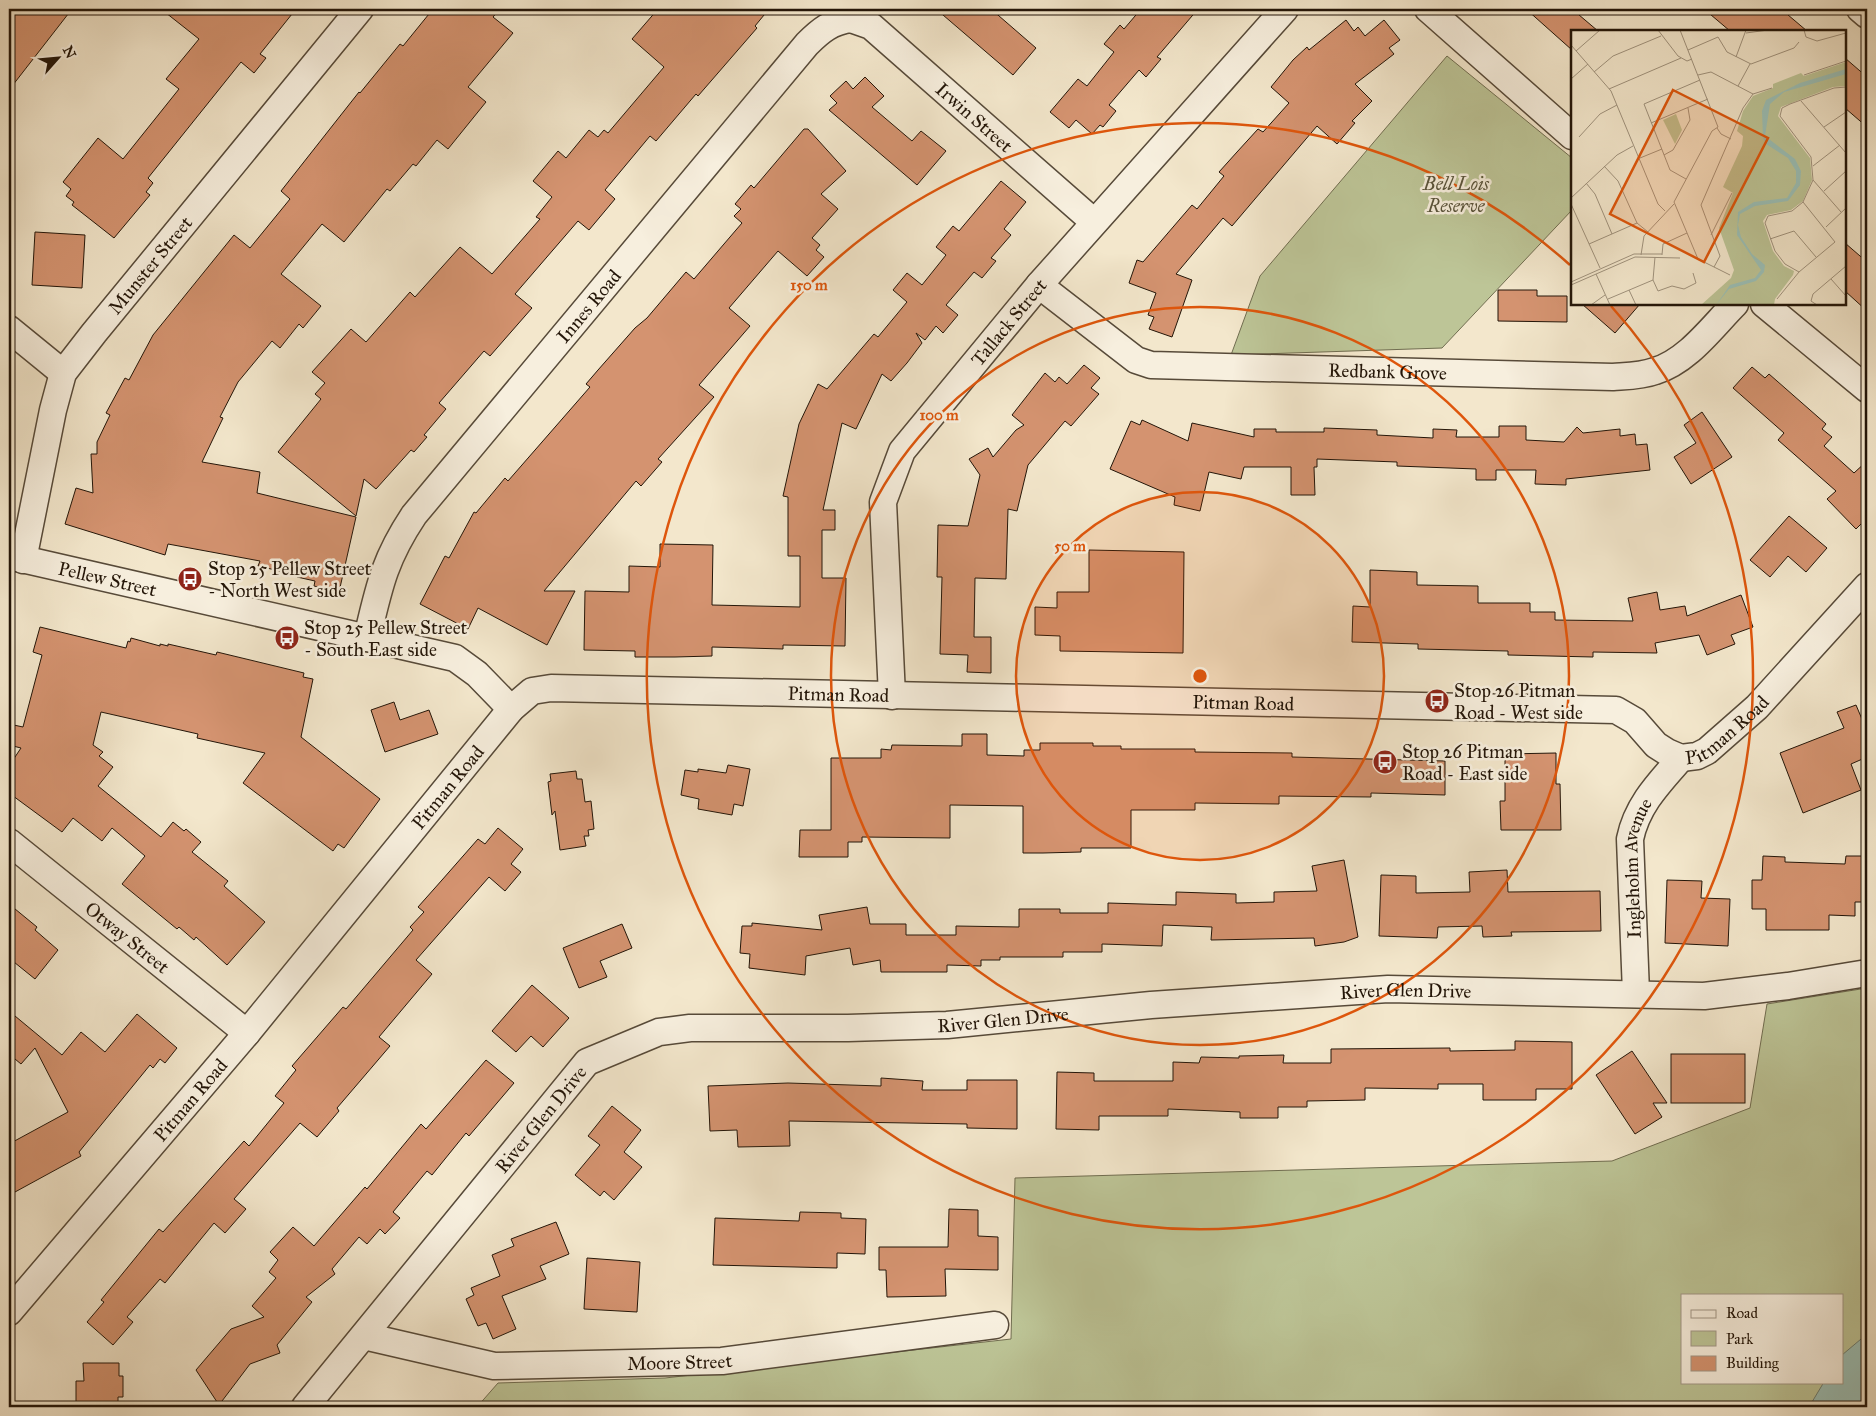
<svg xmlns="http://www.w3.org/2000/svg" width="1876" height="1416" font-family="'IM FELL Great Primer',serif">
<rect width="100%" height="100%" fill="#f3e7cc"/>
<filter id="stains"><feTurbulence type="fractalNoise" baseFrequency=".004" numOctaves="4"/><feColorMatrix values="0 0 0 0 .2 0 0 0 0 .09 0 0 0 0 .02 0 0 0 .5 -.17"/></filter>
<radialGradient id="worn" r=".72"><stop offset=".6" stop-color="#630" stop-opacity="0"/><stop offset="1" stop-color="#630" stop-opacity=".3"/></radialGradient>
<g fill="#bdc597" stroke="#706d50" fill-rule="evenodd">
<polygon points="1447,56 1572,158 1572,210 1442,348 1231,355 1260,276"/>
<path d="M 1867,988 L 1867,1407 L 477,1407 L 498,1383 L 665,1378 L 1011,1339 L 1015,1178 L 1612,1161 L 1750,1108 L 1767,1004 ZM 1682,1295 L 1842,1295 L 1842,1382 L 1682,1382 Z"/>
</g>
<polygon fill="#9bc0b7" stroke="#6b7c71" points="1867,1334 1867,1394 1856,1407 1809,1407 1824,1382 1842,1382 1842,1355"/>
<g fill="#d49370" stroke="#231508">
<polygon points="9,9 72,9 9,90"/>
<polygon points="161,9 296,9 260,54 266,58 254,73 241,62 148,178 153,183 146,192 150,195 114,238 72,205 74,202 66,196 71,189 63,182 98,138 123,159 179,89 166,79 199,39"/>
<polygon points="433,9 500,9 493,17 513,33 468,87 486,102 448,149 437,140 416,166 413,164 390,191 387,189 344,242 322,224 281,274 321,306 303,328 299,324 280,348 272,341 238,382 220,417 223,418 202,462 260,472 257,493 356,517 339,592 314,586 315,581 297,577 297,575 258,566 260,561 168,544 165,555 65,524 76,488 93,493 91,454 97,454 97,442 110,415 106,413 125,378 129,380 153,335 234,235 250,248 290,199 281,191 359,92 360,93 400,44 403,46"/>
<polygon points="658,9 769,9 755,26 757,28 698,96 696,94 656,141 650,136 605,190 615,199 589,230 578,221 515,294 532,308 490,356 484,351 439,403 446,409 424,435 427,437 414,452 411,450 376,489 364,479 356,516 278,452 321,399 315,394 325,383 312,372 351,329 366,342 410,292 415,297 460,247 492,274 540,219 536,217 552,197 533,181 558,151 566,158 589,130 598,137 604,130 608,133 664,67 632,39"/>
<polygon points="936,9 991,9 1036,48 1013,75"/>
<polygon points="1141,9 1198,9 1157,57 1161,59 1146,77 1139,70 1109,105 1116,111 1103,127 1100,125 1092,134 1076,120 1069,128 1050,112 1078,79 1087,86 1114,52 1104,44 1120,25 1124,29"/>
<polygon points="1526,9 1572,9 1598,31 1572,31 1572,50"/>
<polygon points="1704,9 1781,9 1807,31 1730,31"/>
<polygon points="1346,20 1354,31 1358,27 1365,36 1384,20 1400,40 1389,48 1394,54 1355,84 1372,101 1352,121 1355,123 1337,144 1317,126 1232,226 1223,218 1176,274 1192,280 1172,337 1149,329 1154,317 1148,315 1156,293 1129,283 1137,260 1143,262 1192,205 1197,209 1224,176 1219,172 1237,152 1258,129 1263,132 1289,103 1271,87 1293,60 1307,47 1309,50"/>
<polygon points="1845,58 1867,77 1867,127 1845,108"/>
<polygon points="865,77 884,96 872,107 912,141 921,131 946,151 917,185 829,110 837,103 830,96 846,81 853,89"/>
<polygon points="804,129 808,129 846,171 821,194 838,209 812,238 820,245 816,250 824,257 807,276 778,251 729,308 750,326 699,385 714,397 658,459 662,462 641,486 636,481 544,591 575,591 547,645 478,608 468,629 420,604 445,556 449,558 474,512 476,513 505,478 508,481 590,387 586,384 598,370 635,328 647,318 686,272 694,279 742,223 734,216 741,209 735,204 751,185 754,188"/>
<polygon points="1001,181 1026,202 1004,229 1011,235 991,258 996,261 982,278 974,272 946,305 958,315 943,333 936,326 925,340 916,333 922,343 907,363 891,381 882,374 856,429 842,423 823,510 835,510 835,530 822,530 822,578 846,578 845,646 783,645 783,649 712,647 712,656 675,657 635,657 635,651 584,650 585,591 629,592 629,566 660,567 660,544 713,545 712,605 800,607 800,556 788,556 788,497 783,496 799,424 818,384 827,389 874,334 878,337 907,302 893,290 907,273 922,285 946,255 936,247 953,226 959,231"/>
<polygon points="35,232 85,235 82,288 32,285"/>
<polygon points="1845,243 1867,262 1867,311 1845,291"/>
<polygon points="1498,290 1537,290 1537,296 1567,296 1567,322 1498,321"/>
<polygon points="1582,304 1640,304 1615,333"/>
<polygon points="1084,365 1100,378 1091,388 1099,394 1071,426 1065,421 1028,465 1017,511 1008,509 1006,579 975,578 974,637 991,637 991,673 967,672 968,655 940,654 942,577 937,577 938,525 968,526 980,475 969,459 988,448 993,457 1016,430 1024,425 1012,415 1045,373 1055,382 1059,377 1067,384"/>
<polygon points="1752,367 1765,378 1769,374 1826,424 1822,429 1832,437 1824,446 1854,473 1867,461 1867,518 1856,529 1827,499 1836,491 1778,440 1784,433 1733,388"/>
<polygon points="1702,412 1732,457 1691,484 1674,457 1696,443 1684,425"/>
<polygon points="1142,420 1188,441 1192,423 1254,437 1254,429 1276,429 1276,432 1324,432 1324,428 1377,430 1377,435 1433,438 1433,429 1457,430 1456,437 1499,437 1499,426 1526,426 1526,440 1564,442 1577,427 1583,433 1620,429 1620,436 1635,434 1636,445 1647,444 1650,470 1566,479 1566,485 1535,484 1536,470 1496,470 1496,480 1476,480 1476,469 1397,466 1397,462 1317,459 1317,467 1314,467 1315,495 1291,495 1291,467 1244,467 1241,479 1209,472 1200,511 1174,505 1175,497 1110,469 1131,421 1140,425"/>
<polygon points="1789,516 1827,548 1806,572 1788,556 1770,577 1750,560"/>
<polygon points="1089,550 1184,552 1183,653 1060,651 1060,636 1035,635 1035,607 1057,608 1057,592 1089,592"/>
<polygon points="1370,570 1417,572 1417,585 1478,586 1478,603 1530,603 1530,612 1555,612 1555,620 1633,621 1628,598 1657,592 1660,610 1685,606 1687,616 1741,595 1753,627 1731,635 1735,644 1707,655 1699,635 1655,643 1657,653 1593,652 1593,657 1508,655 1508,651 1418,649 1418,644 1352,642 1353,606 1370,607"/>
<polygon points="40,627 126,648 128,641 130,642 131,638 160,646 160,644 168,646 168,644 216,655 217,652 304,673 303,677 313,679 301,737 380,799 344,848 338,844 333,851 243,783 265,753 197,738 198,734 101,712 93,745 103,752 99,756 113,767 98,786 161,837 173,822 184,831 186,829 201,842 192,852 228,881 224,886 265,922 227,965 196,937 194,940 179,927 177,929 122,884 145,856 112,828 102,841 73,818 62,832 9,793 9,766 21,748 9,745 9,724 23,727 42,655 33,652"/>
<polygon points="394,702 400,720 429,710 438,734 385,752 371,710"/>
<polygon points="1856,705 1867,731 1867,757 1851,764 1861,790 1803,813 1780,753 1844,728 1837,712"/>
<polygon points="962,734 987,734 987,755 1024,756 1024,750 1040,750 1040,743 1093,743 1093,746 1121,746 1121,749 1195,749 1195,752 1292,753 1292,757 1445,761 1445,795 1371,793 1371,797 1279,796 1279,804 1195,803 1195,810 1131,810 1131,848 1081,848 1081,852 1043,853 1023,853 1023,806 950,805 950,838 862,837 862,842 848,842 848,857 799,857 800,830 831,830 831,758 881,758 881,749 891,750 892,745 962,746"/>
<polygon points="1556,753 1556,784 1560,784 1561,830 1501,830 1500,801 1505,801 1505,754"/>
<polygon points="728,765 750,769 743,806 734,804 732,815 698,809 699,799 681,795 685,770 698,772 698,769 726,773"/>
<polygon points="576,771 577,779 582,779 585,802 591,801 594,829 588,830 589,836 584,836 586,846 560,850 555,811 552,815 548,782 551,781 550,774"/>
<polygon points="498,828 523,849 511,864 521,872 505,891 489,877 416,960 432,974 379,1037 390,1046 337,1108 339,1111 317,1137 300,1123 234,1199 246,1209 225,1233 214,1223 165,1283 160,1279 127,1317 133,1322 113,1345 87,1322 104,1302 101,1300 159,1229 163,1232 244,1141 249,1146 284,1103 275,1096 296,1070 292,1066 343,1007 346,1009 413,930 410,927 424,912 418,907 442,880 478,839 485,844"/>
<polygon points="1763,856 1785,857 1785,862 1845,864 1846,856 1865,856 1864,902 1855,902 1855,916 1829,915 1829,930 1766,930 1766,909 1752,909 1752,880 1762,880"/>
<polygon points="1344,860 1358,937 1344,942 1315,946 1314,938 1211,940 1212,927 1163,925 1162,946 1102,944 1102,952 1063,952 1063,957 1000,957 1000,960 981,960 981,966 947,965 947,972 881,972 880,960 853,965 850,948 806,956 805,975 749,968 750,954 740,953 742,926 752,926 752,923 822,930 819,915 867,907 870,924 906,924 906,935 956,935 956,926 1019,927 1019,909 1060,909 1060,913 1108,913 1108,903 1176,905 1176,892 1236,894 1236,903 1274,902 1274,892 1317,891 1312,866"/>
<polygon points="1507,870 1508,892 1600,891 1601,931 1511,932 1512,936 1483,937 1482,926 1438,927 1437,938 1379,936 1381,875 1416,876 1416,893 1470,892 1469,872"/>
<polygon points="1667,880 1702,881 1701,898 1730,899 1728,946 1665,943"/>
<polygon points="9,904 37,927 35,930 58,950 35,979 9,958"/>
<polygon points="622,924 632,948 600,961 607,977 579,988 563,948"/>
<polygon points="532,985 569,1018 543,1047 531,1036 516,1052 492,1031"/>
<polygon points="9,1011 62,1055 81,1032 105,1052 137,1014 177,1048 165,1063 160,1059 153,1068 150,1065 79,1152 81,1156 15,1192 9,1180 9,1144 68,1112 35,1048 21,1064 9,1054"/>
<polygon points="1515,1041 1572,1042 1572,1089 1536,1089 1536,1100 1483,1100 1483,1084 1438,1084 1438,1089 1365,1088 1365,1100 1307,1101 1307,1107 1278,1107 1278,1118 1240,1118 1240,1112 1168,1109 1168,1116 1099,1116 1099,1130 1056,1129 1057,1072 1094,1073 1094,1081 1173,1081 1173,1062 1199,1063 1201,1057 1239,1058 1239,1056 1284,1055 1283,1063 1331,1063 1331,1049 1450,1048 1450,1051 1515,1050"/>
<polygon points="1632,1051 1667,1103 1653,1103 1662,1117 1635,1134 1596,1075"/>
<rect x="1671" y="1054" width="74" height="49"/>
<polygon points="486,1060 514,1083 469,1136 466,1133 432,1175 427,1171 393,1212 400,1218 385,1234 380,1229 367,1244 359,1237 332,1269 335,1274 306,1297 312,1302 277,1345 280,1353 250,1364 219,1405 196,1370 231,1329 264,1317 252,1306 276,1278 269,1272 278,1260 270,1252 293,1227 314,1246 365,1187 367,1189 421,1124 426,1129"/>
<polygon points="881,1078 923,1081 922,1090 967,1090 967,1080 1017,1080 1017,1129 967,1128 967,1124 789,1121 790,1146 738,1147 737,1130 710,1131 708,1086 788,1083 881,1086"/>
<polygon points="612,1106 641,1130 624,1152 642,1167 614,1200 604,1191 600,1196 575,1175 600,1145 588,1136"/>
<polygon points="949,1209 978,1210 978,1236 998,1237 998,1270 945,1269 946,1296 887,1297 886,1270 879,1270 879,1247 948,1247"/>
<polygon points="800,1212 841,1213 841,1218 866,1219 865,1254 837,1253 837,1268 713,1265 715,1218 799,1221"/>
<polygon points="556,1222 569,1254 540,1266 546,1279 502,1296 516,1329 493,1339 486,1323 478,1326 466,1299 474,1295 471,1288 500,1276 492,1255 514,1246 511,1239"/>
<polygon points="587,1258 640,1262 637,1312 584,1309"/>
<polygon points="83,1363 119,1363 119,1376 123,1376 123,1397 118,1397 118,1407 76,1407 76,1381 84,1381"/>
</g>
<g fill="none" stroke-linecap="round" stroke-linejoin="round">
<defs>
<g id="minor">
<polyline points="1428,9 1572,136"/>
<polyline points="1860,9 1867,15"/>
<path id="s1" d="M 851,19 L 871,26 L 1094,222"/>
<path id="s2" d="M 1039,285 L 1136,360 L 1151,365 L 1613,377 C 1627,376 1642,376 1655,371 C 1688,361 1712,327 1735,304"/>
<polyline points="1764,304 1867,389"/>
<polyline points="9,329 63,373"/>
<path id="s3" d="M 9,556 L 455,658 L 477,674 L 511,709"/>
<path id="s4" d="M 23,560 L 53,410 L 63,373 L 94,333 L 360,9"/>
<path id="s5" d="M 367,638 C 379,587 384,560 414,515 L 807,44 C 821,30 831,22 851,19 L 855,9"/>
<path id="s6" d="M 892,696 L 883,502 L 902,451 L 1039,285 L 1285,9"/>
<path id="s7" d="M 9,842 L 247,1033"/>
<path id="s8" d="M 1636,993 L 1630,839 C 1637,805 1659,783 1681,758"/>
<path id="s9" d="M 9,1312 L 247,1033 L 511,709 L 532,691 L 551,688 L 1616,710 L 1635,721 L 1656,745 L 1667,752 L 1681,758 L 1697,756 L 1707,751 L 1757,707 L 1867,586"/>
<path id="s10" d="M 364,1336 L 494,1366 L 722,1361 L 995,1325"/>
<path id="s11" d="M 305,1407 L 587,1062 L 659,1032 L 690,1028 L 848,1028 L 947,1025 L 1151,1005 L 1388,989 L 1704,996 L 1788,986 L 1867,973"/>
</g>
</defs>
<use href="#minor" stroke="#574a39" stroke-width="29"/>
<use href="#minor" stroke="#f7efde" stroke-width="26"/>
</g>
<circle cx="1200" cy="676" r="184" fill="#de560c" fill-opacity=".12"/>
<g fill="none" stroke="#de560c" stroke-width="2.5">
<circle cx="1200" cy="676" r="184"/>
<circle cx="1200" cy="676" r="369"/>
<path d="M1611 306A553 553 0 1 1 1570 265"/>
</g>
<defs>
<symbol id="bus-disc" viewBox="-11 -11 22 22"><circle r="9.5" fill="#8f2418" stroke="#f7efde"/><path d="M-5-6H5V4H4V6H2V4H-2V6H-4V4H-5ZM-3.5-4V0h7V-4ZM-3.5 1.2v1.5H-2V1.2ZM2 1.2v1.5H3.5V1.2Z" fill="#fff"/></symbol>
</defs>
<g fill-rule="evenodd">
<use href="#bus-disc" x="176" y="565" width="28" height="28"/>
<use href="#bus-disc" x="273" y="624" width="28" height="28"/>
<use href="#bus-disc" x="1423" y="687" width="28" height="28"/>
<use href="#bus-disc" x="1371" y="748" width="28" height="28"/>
</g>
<g text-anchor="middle" stroke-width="5" stroke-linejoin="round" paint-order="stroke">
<g font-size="19" fill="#231508" stroke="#f7efde">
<text dy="7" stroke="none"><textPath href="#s1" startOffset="159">Irwin Street</textPath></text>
<text dy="7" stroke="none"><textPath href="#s4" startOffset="330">Munster Street</textPath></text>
<text dy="7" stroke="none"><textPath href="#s5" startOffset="405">Innes Road</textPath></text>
<text dy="7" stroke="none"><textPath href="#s6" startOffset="416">Tallack Street</textPath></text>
<text dy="7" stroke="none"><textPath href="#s2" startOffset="375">Redbank Grove</textPath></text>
<text dy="7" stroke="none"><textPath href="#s3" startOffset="101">Pellew Street</textPath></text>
<text dy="7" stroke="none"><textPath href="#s9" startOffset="1119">Pitman Road</textPath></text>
<text dy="7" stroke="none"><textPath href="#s9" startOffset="1524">Pitman Road</textPath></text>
<text dy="7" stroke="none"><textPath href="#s9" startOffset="2034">Pitman Road</textPath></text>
<text dy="7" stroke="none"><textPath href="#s9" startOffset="684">Pitman Road</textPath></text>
<text dy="7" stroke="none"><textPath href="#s8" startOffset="126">Ingleholm Avenue</textPath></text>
<text dy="7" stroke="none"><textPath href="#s7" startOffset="152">Otway Street</textPath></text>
<text dy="7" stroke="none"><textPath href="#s11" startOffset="1272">River Glen Drive</textPath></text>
<text dy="7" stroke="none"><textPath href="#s11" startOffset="868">River Glen Drive</textPath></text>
<text dy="7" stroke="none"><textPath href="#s9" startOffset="279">Pitman Road</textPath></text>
<text dy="7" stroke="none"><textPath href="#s11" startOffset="372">River Glen Drive</textPath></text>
<text dy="7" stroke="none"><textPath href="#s10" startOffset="319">Moore Street</textPath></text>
</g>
<g font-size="19" font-style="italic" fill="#59533a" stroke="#f7efde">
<text x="1456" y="190">Bell Lois<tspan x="1456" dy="22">Reserve</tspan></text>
</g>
<g font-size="19" fill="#231508" stroke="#f7efde" text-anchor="start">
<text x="208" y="575">Stop 25 Pellew Street<tspan x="208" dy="22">- North West side</tspan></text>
<text x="304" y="634">Stop 25 Pellew Street<tspan x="304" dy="22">- South East side</tspan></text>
<text x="1454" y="697">Stop 26 Pitman<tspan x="1454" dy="22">Road - West side</tspan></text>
<text x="1402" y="758">Stop 26 Pitman<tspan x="1402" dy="22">Road - East side</tspan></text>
</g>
</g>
<g transform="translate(1571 30)">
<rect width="275" height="275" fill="#f3e7cc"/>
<path d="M 275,32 L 275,56 L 262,57 L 210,77 L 207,86 L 239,128 L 241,150 L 232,171 L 220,180 L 196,185 L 192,191 L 202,221 L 213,236 L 223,241 L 222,245 L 204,269 L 203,275 L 130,275 L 160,248 L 163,240 L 148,198 L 162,163 L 152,157 L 171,116 L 172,106 L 166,101 L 172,81 L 182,66 L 202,58 L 202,54 L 230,43 L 233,46 ZM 105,84 L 111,100 L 104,114 L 92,90 Z" fill="#bdc597"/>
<path d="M 275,39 L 275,44 L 213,62 L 199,74 L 194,106 L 224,129 L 230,141 L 229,155 L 217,171 L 184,176 L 169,184 L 167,195 L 170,207 L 181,224 L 194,235 L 193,242 L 185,251 L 158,259 L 145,275 L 159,255 L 184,248 L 190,240 L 166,205 L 167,182 L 183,172 L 216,168 L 225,153 L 225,141 L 217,128 L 195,114 L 192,108 L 191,81 L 195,70 L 229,53 Z" fill="#9bc0b7"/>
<path fill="none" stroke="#a0937e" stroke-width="1" d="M 87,0 L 107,26 L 116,31 L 121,29M 109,0 L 147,97 L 141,101 L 103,172 L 127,229 L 159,245M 233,0 L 235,7 L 246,11 L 275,3M 175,3 L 197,0M 147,7 L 156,22 L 180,34 L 223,18 L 228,12M 0,15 L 40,61 L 87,174 L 94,181M 117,20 L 147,7M 5,21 L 29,0M 165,27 L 175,0M 23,42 L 42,26 L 90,6M 127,45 L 140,42 L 182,64 L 201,58M 233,45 L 275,31M 0,49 L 17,34M 167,56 L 179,34M 38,59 L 110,28M 230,71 L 275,123M 80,93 L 137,69M 253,97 L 275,82M 146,98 L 150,104 L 160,109M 8,107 L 29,84 L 46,75M 93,125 L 102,120 L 119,90 L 117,78M 69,128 L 91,119M 33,136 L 47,151 L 66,193 L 77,202M 242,136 L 269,115M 115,149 L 99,140 L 73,74 L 129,50M 242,150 L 270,182M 15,153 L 24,164 L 41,204M 253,161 L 275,141M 0,168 L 46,125 L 62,116M 0,174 L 29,238M 255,197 L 275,178M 140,205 L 161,163M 199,209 L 223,201 L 245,227M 18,214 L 66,193M 70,225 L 73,206 L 103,174M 91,225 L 92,214 L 116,203M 143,237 L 149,226 L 130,175 L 172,78 L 182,64M 228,242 L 214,234 L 204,221 L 194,193 L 197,186 L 221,181 L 232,172 L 242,150 L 240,127 L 209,86 L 211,78 L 219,74 L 263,58 L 275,57M 25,244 L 39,275M 260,249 L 275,266M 82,250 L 87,261 L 101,256 L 113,259 L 125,253 L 122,243M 0,252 L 63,224 L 91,224M 0,255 L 64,227 L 109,228M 58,260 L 65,275M 37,269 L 82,250 L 84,227M 206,269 L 228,242 L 264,212 L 232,172M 20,275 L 34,265M 246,275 L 240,271 L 242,264 L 275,236"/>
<path fill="#de560c" fill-opacity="0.15" stroke="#de560c" stroke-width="2.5" d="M 102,60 L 197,108 L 133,232 L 39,184 Z"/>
<rect width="275" height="275" fill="none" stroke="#231508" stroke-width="2.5"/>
</g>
<circle cx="1200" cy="676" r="8" fill="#de560c" stroke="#f7efde" stroke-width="2.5"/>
<g font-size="15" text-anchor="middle" font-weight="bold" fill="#de560c" stroke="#f7efde" stroke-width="5" stroke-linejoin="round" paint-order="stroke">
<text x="809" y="290">150 m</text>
<text x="939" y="420">100 m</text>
<text x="1070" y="551">50 m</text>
</g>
<rect width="1876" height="1416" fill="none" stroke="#f3e7cc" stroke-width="30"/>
<rect x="10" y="10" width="1856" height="1396" fill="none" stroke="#231508" stroke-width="2.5"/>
<rect x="15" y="15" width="1846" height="1386" fill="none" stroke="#231508"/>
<rect x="1681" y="1294" width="162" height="90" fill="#f7efde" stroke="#a29888"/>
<rect x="1691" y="1310" width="25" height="8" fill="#f7efde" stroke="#a29888"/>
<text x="1726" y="1318" font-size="15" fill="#231508">Road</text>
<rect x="1691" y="1331" width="25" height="15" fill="#bdc597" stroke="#a29888"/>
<text x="1726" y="1344" font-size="15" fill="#231508">Park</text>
<rect x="1691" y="1356" width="25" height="15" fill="#d49370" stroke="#a29888"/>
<text x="1726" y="1368" font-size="15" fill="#231508">Building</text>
<g transform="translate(58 58) rotate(63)" stroke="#f7efde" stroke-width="4" paint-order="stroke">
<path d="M0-4L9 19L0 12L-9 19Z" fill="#231508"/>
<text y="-8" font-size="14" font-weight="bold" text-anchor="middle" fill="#231508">N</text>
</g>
<rect width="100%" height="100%" filter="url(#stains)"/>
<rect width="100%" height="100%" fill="url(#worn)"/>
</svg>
